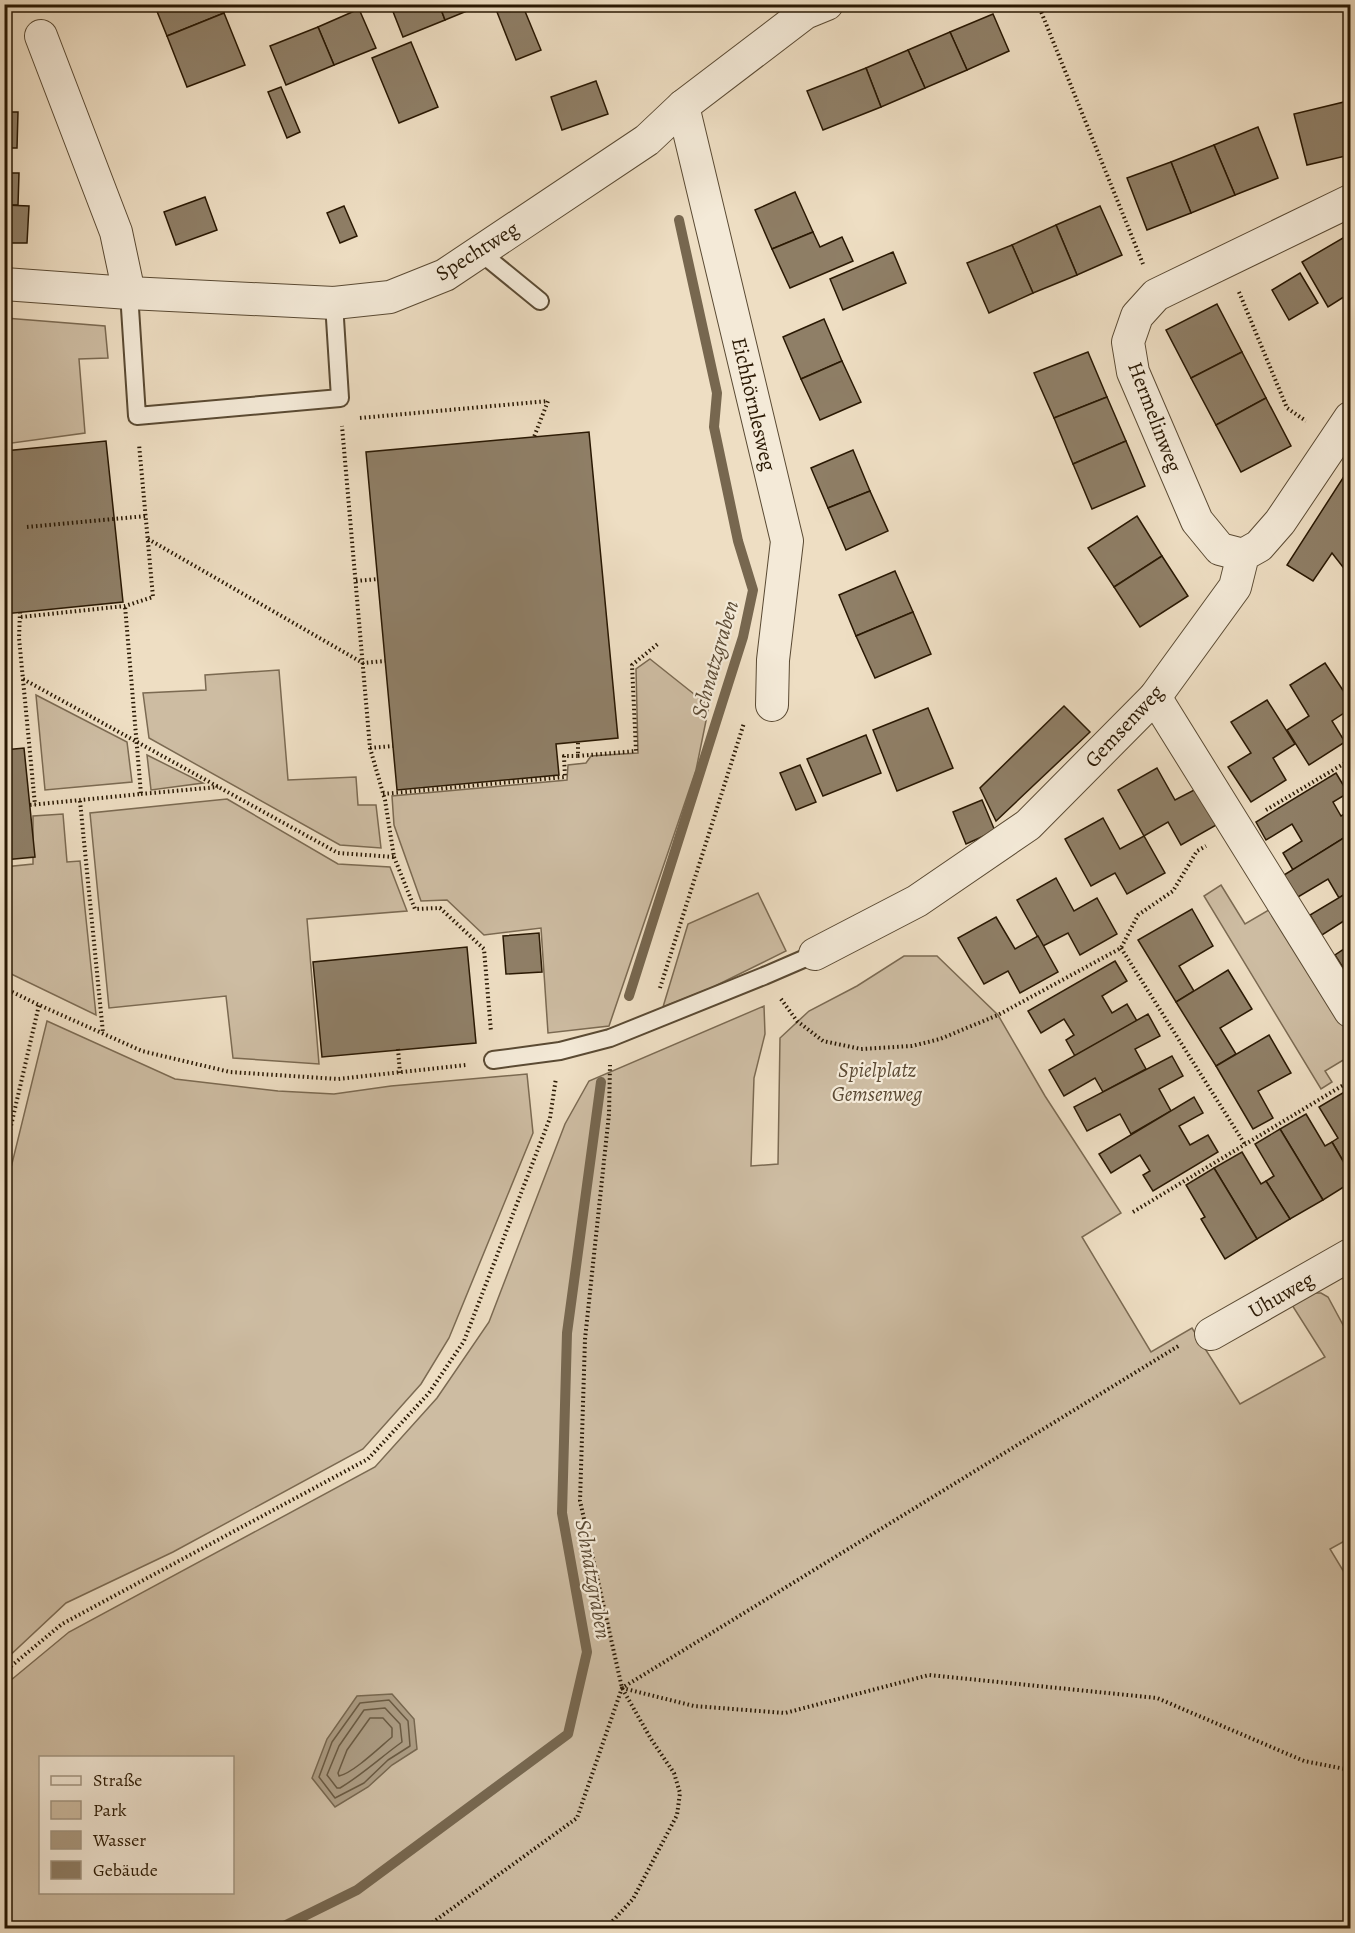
<svg xmlns="http://www.w3.org/2000/svg" width="1355" height="1933" font-family="Alegreya,serif">
<rect width="100%" height="100%" fill="#eedec3"/>
<filter id="stains"><feTurbulence type="fractalNoise" baseFrequency=".00333" numOctaves="4"/><feColorMatrix values="0 0 0 0 .2 0 0 0 0 .09 0 0 0 0 .02 0 0 0 .5 -.17"/></filter>
<radialGradient id="worn" r=".72"><stop offset=".6" stop-color="#630" stop-opacity="0"/><stop offset="1" stop-color="#630" stop-opacity=".3"/></radialGradient>
<g fill="#cdbca2" stroke="#7b6a52" stroke-width="1.5" fill-rule="evenodd">
<polygon points="5,318 105,326 108,358 79,359 85,433 5,444"/>
<polygon points="650,659 709,706 696,770 609,1026 548,1033 541,928 484,935 447,900 421,901 394,825 392,796 567,780 568,765 586,763 591,756 638,753 636,669"/>
<polygon points="279,670 288,780 356,777 358,805 376,805 381,848 340,845 149,738 143,693 206,690 205,675"/>
<polygon points="36,695 127,742 132,782 45,790"/>
<polygon points="147,755 203,783 151,790"/>
<polygon points="227,799 338,864 390,867 407,911 307,919 319,1064 233,1058 226,996 109,1008 90,813"/>
<polygon points="63,814 67,862 80,861 96,1015 5,971 4,867 33,864 33,816"/>
<polygon points="1221,885 1245,924 1274,907 1350,1031 1350,1056 1325,1071 1332,1082 1321,1089 1204,896"/>
<polygon points="758,893 786,951 711,988 663,1007 688,924"/>
<path d="M 904,956 L 937,956 L 998,1015 L 1045,1096 L 1121,1213 L 1082,1237 L 1151,1352 L 1192,1328 L 1240,1404 L 1325,1357 L 1292,1305 L 1313,1293 L 1321,1293 L 1328,1297 L 1350,1338 L 1350,1538 L 1330,1549 L 1350,1582 L 1350,1928 L 5,1928 L 5,1685 L 69,1632 L 375,1467 L 437,1398 L 489,1322 L 565,1124 L 589,1081 L 764,1006 L 765,1034 L 754,1078 L 751,1166 L 778,1164 L 780,1038 L 809,1011 L 857,986 ZM 40,1758 L 232,1758 L 232,1892 L 40,1892 Z"/>
<polygon points="47,1021 175,1079 278,1091 334,1094 391,1086 527,1074 533,1133 449,1338 421,1384 363,1449 173,1552 66,1603 5,1660 5,1192"/>
</g>
<polygon fill="#ab9b82" stroke="#77674f" stroke-width="1.5" points="392,1694 414,1719 417,1749 392,1765 368,1787 335,1807 312,1778 327,1739 357,1696"/>
<g fill="none" stroke-linecap="round" stroke-linejoin="round">
<g stroke="#6a5a42" stroke-width="1.5">
<polygon points="389,1700 408,1721 410,1746 388,1760 364,1783 335,1798 319,1777 332,1742 360,1703"/>
<path d="M 385,1708 L 400,1724 L 402,1742 C 381,1757 362,1775 340,1788 L 337,1788 L 327,1775 L 339,1746 L 364,1710 Z"/>
<path d="M 370,1718 L 383,1718 L 392,1728 L 392,1737 C 379,1748 353,1773 339,1776 L 338,1773 L 347,1750 Z"/>
</g>
<g stroke="#77674f" stroke-width="10">
<polyline points="629,996 743,637 753,590 738,541 714,427 717,393 679,220"/>
<polyline points="280,1928 357,1890 568,1734 587,1652 562,1513 567,1333 601,1082"/>
</g>
</g>
<g fill="#8f7f67" stroke="#291803" stroke-width="1.5">
<polygon points="154,4 221,4 224,13 167,36"/>
<polygon points="390,4 439,4 445,20 403,37"/>
<polygon points="439,4 484,4 445,20"/>
<polygon points="502,4 522,4 541,50 516,60 495,7"/>
<polygon points="359,9 376,48 334,65 318,27"/>
<polygon points="224,13 245,65 187,87 167,36"/>
<polygon points="993,14 1009,51 967,70 950,32"/>
<polygon points="318,27 334,65 286,85 270,46"/>
<polygon points="950,32 967,70 925,88 908,50"/>
<polygon points="411,42 438,107 399,123 372,58"/>
<polygon points="908,50 925,88 881,107 866,68"/>
<polygon points="866,68 881,107 823,130 807,91"/>
<polygon points="4,77 8,77 7,112 4,112"/>
<polygon points="596,81 608,114 562,130 551,97"/>
<polygon points="281,87 300,132 287,138 268,92"/>
<polygon points="1350,100 1350,125 1344,102"/>
<polygon points="1344,102 1350,125 1350,155 1307,165 1294,114"/>
<polygon points="4,112 18,112 17,148 4,148"/>
<polygon points="1258,127 1278,178 1235,195 1214,145"/>
<polygon points="1214,145 1235,195 1191,213 1171,162"/>
<polygon points="1171,162 1191,213 1147,230 1127,178"/>
<polygon points="4,173 19,173 18,205 4,205"/>
<polygon points="795,192 813,232 772,249 755,210"/>
<polygon points="205,197 217,230 176,245 164,212"/>
<polygon points="4,205 29,206 27,243 4,243"/>
<polygon points="344,206 357,236 340,243 327,213"/>
<polygon points="1100,206 1122,255 1077,275 1056,225"/>
<polygon points="1056,225 1077,275 1033,293 1012,245"/>
<polygon points="813,232 820,247 842,237 853,261 790,288 772,249"/>
<polygon points="1348,235 1350,239 1350,293 1328,307 1302,262"/>
<polygon points="1012,245 1033,293 989,313 967,263"/>
<polygon points="893,252 906,283 843,310 830,279"/>
<polygon points="1300,273 1318,303 1289,320 1272,290"/>
<polygon points="1217,304 1242,352 1191,378 1166,330"/>
<polygon points="824,319 842,361 801,379 783,337"/>
<polygon points="1088,352 1107,397 1054,418 1034,373"/>
<polygon points="1242,352 1266,398 1216,425 1191,378"/>
<polygon points="842,361 861,402 820,420 801,379"/>
<polygon points="1107,397 1126,441 1073,464 1054,418"/>
<polygon points="1266,398 1291,446 1241,472 1216,425"/>
<polygon points="589,432 618,738 556,744 559,775 397,790 366,452"/>
<polygon points="106,441 123,602 4,614 4,451"/>
<polygon points="1126,441 1145,486 1092,509 1073,464"/>
<polygon points="853,450 870,491 828,508 811,468"/>
<polygon points="1350,467 1350,576 1332,553 1313,581 1287,565"/>
<polygon points="870,491 888,531 846,550 828,508"/>
<polygon points="1137,516 1162,556 1114,587 1088,548"/>
<polygon points="1162,556 1188,596 1140,627 1114,587"/>
<polygon points="895,571 913,612 856,636 839,595"/>
<polygon points="913,612 931,654 875,678 856,636"/>
<polygon points="1325,663 1350,701 1350,709 1332,721 1345,742 1309,765 1287,730 1309,716 1290,685"/>
<polygon points="1267,700 1295,744 1273,758 1286,780 1251,802 1228,767 1251,753 1231,722"/>
<polygon points="1064,706 1090,732 996,821 980,788"/>
<polygon points="928,708 953,768 897,791 873,730"/>
<polygon points="866,735 881,773 823,796 807,759"/>
<polygon points="24,748 35,857 4,860 4,750"/>
<polygon points="800,765 816,802 796,810 780,773"/>
<polygon points="1157,768 1175,800 1198,788 1218,824 1181,845 1168,822 1144,836 1118,790"/>
<polygon points="1336,773 1348,793 1333,802 1341,816 1346,813 1350,821 1350,834 1293,870 1283,853 1302,841 1292,824 1266,840 1256,822"/>
<polygon points="982,800 995,831 966,844 953,812"/>
<polygon points="1103,818 1120,849 1144,836 1165,873 1127,894 1115,873 1091,886 1065,839"/>
<polygon points="1350,834 1350,891 1339,898 1328,879 1298,897 1284,875"/>
<polygon points="1056,878 1074,911 1097,898 1117,934 1080,955 1068,933 1043,946 1017,900"/>
<polygon points="1350,891 1350,917 1322,935 1310,915"/>
<polygon points="1192,909 1213,946 1179,966 1194,991 1176,1002 1138,940"/>
<polygon points="996,917 1015,949 1038,936 1058,972 1020,993 1008,971 984,984 958,938"/>
<polygon points="539,933 542,972 506,974 503,936"/>
<polygon points="1350,945 1350,972 1347,974 1335,955"/>
<polygon points="467,947 476,1043 322,1057 313,962"/>
<polygon points="1115,961 1127,981 1102,996 1112,1013 1127,1004 1137,1021 1075,1056 1066,1040 1074,1035 1064,1019 1041,1033 1028,1011"/>
<polygon points="1228,970 1252,1009 1220,1028 1236,1054 1216,1066 1176,1002"/>
<polygon points="1148,1014 1160,1036 1135,1049 1146,1069 1103,1092 1095,1078 1064,1096 1049,1070"/>
<polygon points="1269,1035 1291,1073 1258,1091 1273,1118 1253,1129 1216,1066"/>
<polygon points="1172,1056 1183,1076 1159,1089 1171,1111 1131,1134 1120,1114 1087,1131 1074,1107"/>
<polygon points="1346,1091 1350,1098 1350,1173 1332,1142 1338,1138 1319,1107"/>
<polygon points="1194,1097 1203,1113 1179,1126 1190,1145 1208,1135 1218,1152 1153,1191 1143,1175 1150,1171 1140,1155 1111,1173 1099,1154"/>
<polygon points="1306,1114 1325,1146 1332,1142 1350,1173 1350,1183 1323,1200 1280,1129"/>
<polygon points="1280,1129 1323,1200 1290,1219 1266,1181 1274,1176 1255,1144"/>
<polygon points="1242,1152 1261,1184 1266,1181 1290,1219 1257,1239 1214,1168"/>
<polygon points="1214,1168 1257,1239 1225,1259 1201,1219 1205,1217 1186,1185"/>
</g>
<g fill="none" stroke-linecap="round" stroke-linejoin="round">
<defs>
<g id="lane">
<polyline points="480,252 540,301"/>
<polyline points="129,293 137,416 340,398 334,303"/>
<polyline points="493,1060 560,1051 610,1038 764,976 815,954"/>
</g>
<g id="street">
<polyline points="41,36 116,232 129,293"/>
<polyline points="683,106 787,541 773,660 772,705"/>
<polyline points="4,284 129,293 334,303 390,297 445,275 647,140 683,106 805,13 827,4"/>
<polyline points="1243,555 1220,549 1197,521 1133,372 1128,342 1137,316 1156,295 1350,201"/>
<polyline points="1155,697 1350,1011"/>
<polyline points="815,954 917,901 1028,825 1155,697 1235,587 1243,555 1259,546 1280,522 1350,418"/>
<polyline points="1211,1334 1350,1255"/>
</g>
</defs>
<use href="#lane" stroke="#5a4a33" stroke-width="20"/>
<use href="#street" stroke="#5a4a33" stroke-width="34"/>
<g stroke="#291803" stroke-width="4" stroke-dasharray="1.5 3" stroke-linecap="butt">
<polyline points="1038,4 1143,264"/>
<polyline points="1239,292 1287,408 1306,421"/>
<polyline points="360,418 548,401 534,437"/>
<polyline points="27,527 146,516"/>
<polyline points="148,539 363,663 385,661"/>
<polyline points="356,581 378,579"/>
<polyline points="20,612 19,638 35,805"/>
<polyline points="21,617 125,606 153,597 139,444"/>
<polyline points="23,679 338,853 394,857 385,800 370,748 342,426"/>
<polyline points="370,748 393,746"/>
<polyline points="578,756 636,751 632,665 659,643"/>
<polyline points="141,794 218,787"/>
<polyline points="383,794 565,777 564,756 578,756 578,742"/>
<polyline points="80,801 103,1033"/>
<polyline points="30,805 141,794 125,606"/>
<polyline points="1266,810 1350,760"/>
<polyline points="394,857 415,909 440,908 484,949 491,1032"/>
<polyline points="1121,948 1246,1146"/>
<polyline points="4,988 39,1005 142,1051 230,1072 338,1079 466,1065"/>
<polyline points="660,988 744,723"/>
<polyline points="781,999 797,1021 823,1041 861,1049 912,1046 940,1039 998,1015 1121,948 1138,915 1173,891 1197,851 1206,846"/>
<polyline points="398,1049 400,1073"/>
<polyline points="4,1156 39,1005"/>
<polyline points="1133,1212 1350,1081"/>
<polyline points="4,1672 62,1624 368,1459 429,1393 464,1341 550,1118 556,1078"/>
<polyline points="622,1688 694,1706 785,1713 929,1675 1157,1698 1304,1761 1350,1770"/>
<polyline points="425,1928 577,1818 622,1688 1180,1345"/>
<polyline points="609,1928 608,1926 633,1899 677,1815 680,1793 674,1773 651,1739 622,1688 580,1501 585,1339 609,1114 610,1065"/>
</g>
<use href="#lane" stroke="#f4ead8" stroke-width="16"/>
<use href="#street" stroke="#f4ead8" stroke-width="32"/>
</g>
<g text-anchor="middle" stroke-width="4.5" stroke-linejoin="round" paint-order="stroke">
<g font-size="21" fill="#291803" stroke="#f4ead8">
<text transform="translate(477 251) rotate(-32)" y="7">Spechtweg</text>
<text transform="translate(754 404) rotate(77)" y="7">Eichhörnlesweg</text>
<text transform="translate(1155 417) rotate(69)" y="7">Hermelinweg</text>
<text transform="translate(1124 726) rotate(-47)" y="7">Gemsenweg</text>
<text transform="translate(1281 1295) rotate(-30)" y="7">Uhuweg</text>
</g>
<g font-size="21" font-style="italic" fill="#5a4933" stroke="#f4ead8">
<text x="877" y="1077">Spielplatz<tspan x="877" dy="24">Gemsenweg</tspan></text>
</g>
<g font-size="22" font-style="italic" fill="#5d4c36" stroke="#f4ead8">
<text transform="translate(714 659) rotate(-74)" y="8">Schnatzgraben</text>
<text transform="translate(594 1579) rotate(80)" y="8">Schnatzgraben</text>
</g>
</g>
<rect width="1355" height="1933" fill="none" stroke="#eedec3" stroke-width="24"/>
<rect x="6" y="6" width="1343" height="1921" fill="none" stroke="#291803" stroke-width="3"/>
<rect x="12" y="12" width="1331" height="1909" fill="none" stroke="#291803" stroke-width="1.5"/>
<rect x="39" y="1756" width="195" height="138" fill="#f4ead8" stroke="#a39683" stroke-width="1.5"/>
<rect x="51" y="1776" width="30" height="9" fill="#f4ead8" stroke="#a39683" stroke-width="1.5"/>
<text x="93" y="1786" font-size="18" fill="#291803">Straße</text>
<rect x="51" y="1801" width="30" height="18" fill="#cdbca2" stroke="#a39683" stroke-width="1.5"/>
<text x="93" y="1816" font-size="18" fill="#291803">Park</text>
<rect x="51" y="1831" width="30" height="18" fill="#ab9b82" stroke="#a39683" stroke-width="1.5"/>
<text x="93" y="1846" font-size="18" fill="#291803">Wasser</text>
<rect x="51" y="1861" width="30" height="18" fill="#8f7f67" stroke="#a39683" stroke-width="1.5"/>
<text x="93" y="1876" font-size="18" fill="#291803">Gebäude</text>
<rect width="100%" height="100%" filter="url(#stains)"/>
<rect width="100%" height="100%" fill="url(#worn)"/>
</svg>
